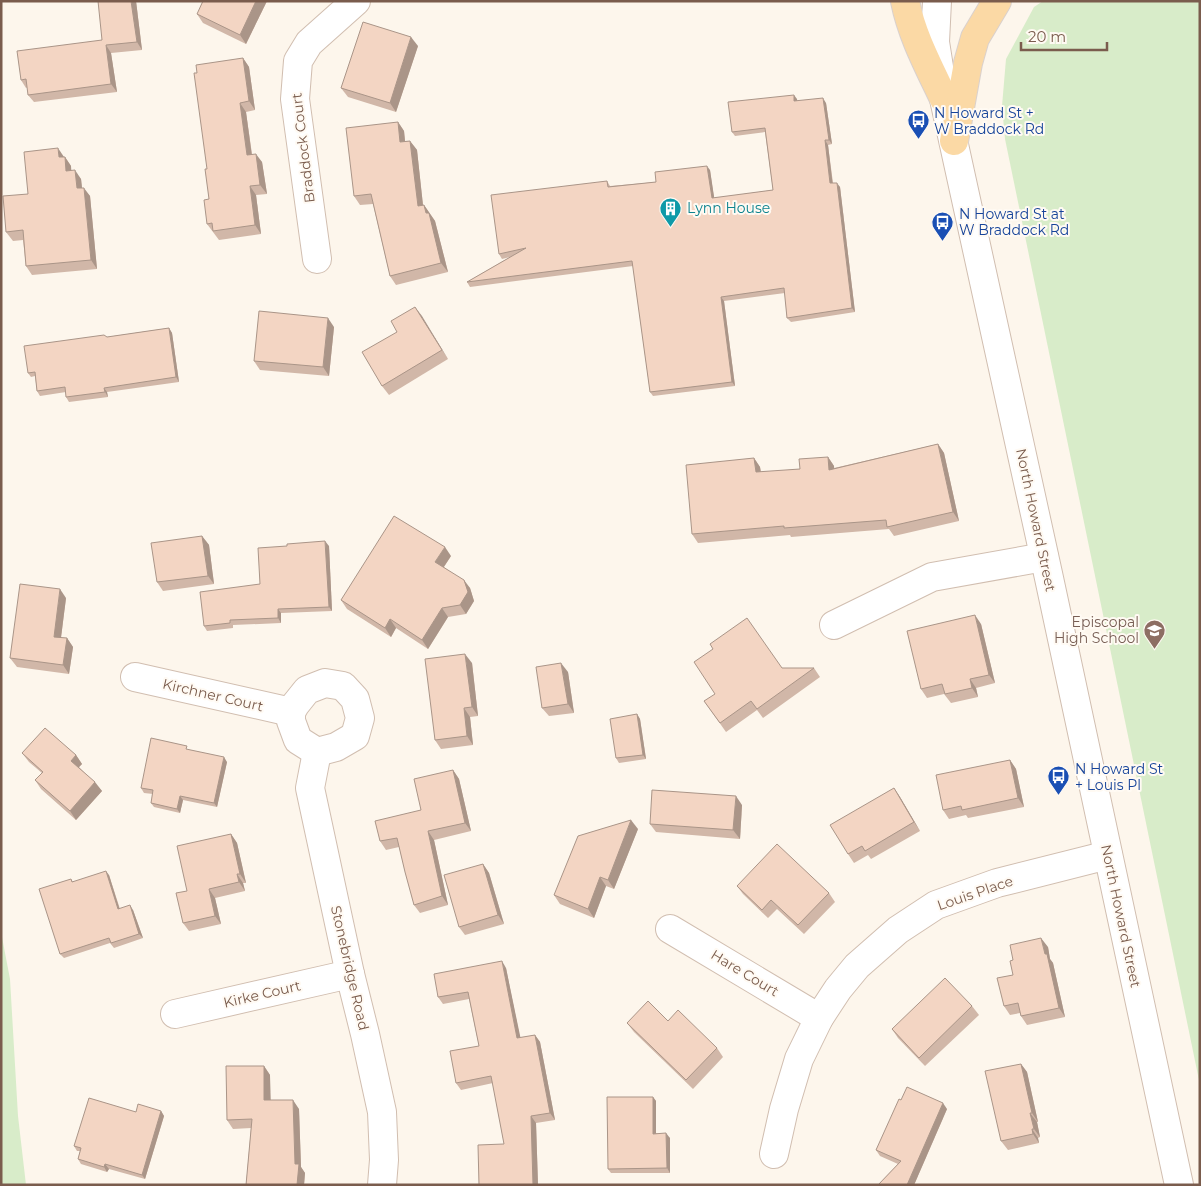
<svg xmlns="http://www.w3.org/2000/svg" width="1201" height="1186" font-family="Montserrat,sans-serif">
<rect width="100%" height="100%" fill="#fdf6ec"/>
<g fill="#d8ecc9">
<polygon points="1043,1 1200,1 1200,1085 1005,139 1002,106 1006,59 1034,7"/>
<polygon points="1,932 10,979 18,1116 26,1185 1,1185"/>
</g>
<g fill="none" stroke-linecap="round" stroke-linejoin="round">
<defs>
<g id="minor">
<polyline points="937,1 935,42 944,99 1049,578 1179,1185"/>
<polyline points="317,259 295,99 298,61 309,43 356,1"/>
<polyline points="834,625 932,577 1044,557"/>
<polyline points="135,677 291,712"/>
<polygon points="325,683 343,686 355,699 360,718 355,736 336,747 317,752 298,740 291,721 291,712 295,705 307,690"/>
<polyline points="317,752 310,788 350,974 365,1034 382,1112 384,1160 382,1185"/>
<polyline points="670,929 819,1018"/>
<polyline points="175,1014 350,974"/>
<polyline points="774,1154 784,1109 799,1059 819,1018 838,989 857,966 898,930 936,905 997,883 1108,855"/>
</g>
<g id="major">
<path d="M 905,1 C 912,36 929,67 944,99"/>
<polyline points="954,141 968,63 975,38 997,1"/>
</g>
</defs>
<use href="#minor" stroke="#d1beb0" stroke-width="30"/>
<use href="#major" stroke="#dad1cd" stroke-width="30"/>
<use href="#minor" stroke="#fff" stroke-width="28"/>
<use href="#major" stroke="#fbd9a5" stroke-width="28"/>
</g>
<g fill="#d1b7a8">
<polygon points="136,1 142,50 111,53 117,92 34,102 28,95 28,87 26,88 21,80 102,40"/>
<polygon points="267,1 246,44 203,23 197,14"/>
<polygon points="418,46 396,112 348,97 341,88"/>
<polygon points="243,58 249,67 255,110 246,112 252,154 262,162 267,194 256,195 261,234 219,240 207,224 209,199 207,169"/>
<polygon points="797,99 797,101 826,103 832,144 828,145 833,183 840,187 855,312 791,322 787,318 785,293 724,301 735,386 653,396 650,392 633,266 470,287 467,282 510,257 502,259 499,254 607,181 610,186 656,182 710,170 714,198 773,190 765,132 735,136 732,132"/>
<polygon points="398,122 404,131 405,141 410,141 417,150 423,205 424,205 435,221 448,272 396,285 390,276 373,204 360,205 354,196"/>
<polygon points="64,157 65,157 71,166 71,171 81,179 82,188 90,196 97,269 32,275 26,266 23,240 13,241 6,232 28,194"/>
<polygon points="415,307 448,359 389,395 382,386 397,332"/>
<polygon points="334,327 329,376 260,370 254,361"/>
<polygon points="169,328 172,333 179,382 107,392 108,397 69,402 66,397 66,392 40,396 37,391 35,376 31,377 28,373 107,337"/>
<polygon points="938,444 944,453 959,521 894,536 889,529 791,537 790,535 698,543 692,534 754,458 760,467 761,472 800,469 828,457 834,466 834,468"/>
<polygon points="202,536 209,545 214,584 163,591 157,582"/>
<polygon points="329,546 332,611 281,613 281,623 233,625 233,628 207,631 204,626 260,584"/>
<polygon points="451,556 444,567 470,588 474,601 466,614 448,617 428,649 396,628 391,637 347,609 341,600"/>
<polygon points="66,598 61,638 67,638 73,647 69,674 17,667 10,658"/>
<polygon points="981,624 995,683 976,688 978,697 951,703 944,694 927,698 921,689"/>
<polygon points="472,663 478,716 470,717 473,745 441,749 435,740"/>
<polygon points="782,668 814,668 820,677 763,718 757,710 726,732 704,701"/>
<polygon points="568,672 574,713 549,716 542,708"/>
<polygon points="637,714 640,719 646,759 619,763 616,758"/>
<polygon points="190,750 227,762 217,807 183,800 180,813 154,807 151,803 153,794 144,793 141,788"/>
<polygon points="22,753 76,755 82,764 79,767 102,791 76,820 41,789 35,780 42,773 29,762"/>
<polygon points="1010,760 1016,769 1024,807 968,818 966,815 949,819 943,810"/>
<polygon points="453,770 459,779 471,831 434,840 448,905 420,913 414,905 399,847 386,850 380,841 421,810"/>
<polygon points="894,788 900,797 920,831 871,859 868,855 854,863 848,854"/>
<polygon points="742,805 740,839 656,832 650,824"/>
<polygon points="638,829 614,889 606,886 594,918 560,904 554,895"/>
<polygon points="231,834 237,843 246,883 243,883 245,891 215,898 221,924 189,931 183,923 187,891"/>
<polygon points="483,864 489,873 504,924 465,935 459,927"/>
<polygon points="109,875 120,909 133,910 143,938 114,948 110,943 64,958 60,954 71,879 73,882"/>
<polygon points="737,886 829,893 835,902 804,934 777,909 768,918 743,894"/>
<polygon points="1048,947 1050,959 1053,963 1065,1017 1027,1025 1021,1016 1020,1013 1010,1015 1004,1006 1013,975"/>
<polygon points="506,968 520,1038 535,1035 540,1042 555,1120 536,1123 538,1185 479,1185 504,1144 493,1083 461,1090 456,1083 479,1046 469,999 443,1004 438,997"/>
<polygon points="972,1006 979,1015 925,1066 898,1038 892,1029"/>
<polygon points="668,1021 717,1048 723,1057 693,1089 634,1032 627,1023"/>
<polygon points="1021,1064 1027,1072 1038,1122 1037,1122 1040,1137 1038,1138 1039,1143 1008,1150 1001,1141"/>
<polygon points="264,1066 270,1075 270,1100 299,1109 301,1167 305,1173 304,1185 246,1185 251,1128 233,1129 227,1120"/>
<polygon points="653,1097 656,1101 656,1133 670,1138 670,1173 611,1173 608,1169"/>
<polygon points="901,1100 947,1109 914,1185 878,1185 898,1164 880,1156 876,1150"/>
<polygon points="161,1111 164,1116 145,1179 109,1169 107,1172 81,1164 78,1159 80,1151 77,1151 74,1146 136,1112"/>
</g>
<g fill="#aa9588">
<polygon points="131,1 136,1 142,50 137,42"/>
<polygon points="256,1 267,1 246,44 240,35"/>
<polygon points="411,37 418,46 396,112 390,103"/>
<polygon points="106,45 111,53 117,92 111,84"/>
<polygon points="243,58 249,67 255,110 249,101"/>
<polygon points="794,95 797,99 798,106 794,101"/>
<polygon points="823,98 826,103 832,144 829,140"/>
<polygon points="240,103 246,112 253,164 247,155"/>
<polygon points="398,122 404,131 406,151 400,142"/>
<polygon points="825,140 828,145 833,187 830,183"/>
<polygon points="410,141 417,150 424,215 418,206"/>
<polygon points="58,148 64,157 59,157"/>
<polygon points="256,154 262,162 267,194 260,185"/>
<polygon points="65,157 71,166 72,180 66,171"/>
<polygon points="707,166 710,170 715,203 712,198"/>
<polygon points="75,170 81,179 83,197 77,188"/>
<polygon points="837,183 840,187 855,312 852,308"/>
<polygon points="250,186 256,195 261,234 255,225"/>
<polygon points="84,188 90,196 97,269 91,260"/>
<polygon points="424,205 435,221 448,272 441,263"/>
<polygon points="721,297 724,301 735,386 732,382"/>
<polygon points="415,307 422,316 448,359 442,350"/>
<polygon points="328,318 334,327 329,376 323,367"/>
<polygon points="169,328 172,333 179,382 176,377"/>
<polygon points="104,388 107,392 108,397 105,392"/>
<polygon points="938,444 944,453 959,521 953,512"/>
<polygon points="828,457 834,466 835,478 829,470"/>
<polygon points="754,458 760,467 762,481 756,472"/>
<polygon points="202,536 209,545 214,584 208,576"/>
<polygon points="325,541 329,546 332,611 329,607"/>
<polygon points="445,547 451,556 441,571 435,562"/>
<polygon points="464,580 470,588 474,601 466,614 460,605"/>
<polygon points="60,589 66,598 60,645 54,637"/>
<polygon points="442,608 448,617 428,649 422,640"/>
<polygon points="278,609 281,613 281,623 278,618"/>
<polygon points="975,615 981,624 995,683 989,675"/>
<polygon points="390,619 396,628 391,637 385,628"/>
<polygon points="67,638 73,647 69,674 63,665"/>
<polygon points="465,654 472,663 478,716 472,707"/>
<polygon points="561,663 568,672 574,713 568,704"/>
<polygon points="970,679 976,688 978,697 972,688"/>
<polygon points="464,708 470,717 473,745 467,736"/>
<polygon points="637,714 640,719 646,759 643,755"/>
<polygon points="76,755 82,764 77,769 71,761"/>
<polygon points="224,757 227,762 217,807 214,803"/>
<polygon points="1010,760 1016,769 1024,807 1018,798"/>
<polygon points="453,770 459,779 471,831 465,823"/>
<polygon points="95,782 102,791 76,820 70,811"/>
<polygon points="894,788 900,797 920,831 914,822"/>
<polygon points="180,796 183,800 180,813 177,809"/>
<polygon points="736,796 742,805 740,839 733,830"/>
<polygon points="631,820 638,829 614,889 608,880"/>
<polygon points="428,831 434,840 448,905 442,896"/>
<polygon points="231,834 237,843 246,883 240,874"/>
<polygon points="483,864 489,873 504,924 498,915"/>
<polygon points="106,871 109,875 121,914 118,909"/>
<polygon points="237,874 243,883 245,891 239,882"/>
<polygon points="600,877 606,886 594,918 588,909"/>
<polygon points="209,889 215,898 221,924 215,916"/>
<polygon points="130,905 133,910 143,938 139,934"/>
<polygon points="1041,938 1048,947 1050,959 1053,963 1065,1017 1059,1008"/>
<polygon points="502,961 506,968 522,1045 517,1038"/>
<polygon points="535,1035 540,1042 555,1120 550,1113"/>
<polygon points="1021,1064 1027,1072 1038,1122 1032,1113"/>
<polygon points="264,1066 270,1075 271,1109 264,1100"/>
<polygon points="653,1097 656,1101 656,1138 653,1134"/>
<polygon points="293,1100 299,1109 301,1167 305,1173 304,1185 297,1185 295,1164"/>
<polygon points="943,1103 947,1109 914,1185 907,1185"/>
<polygon points="161,1111 164,1116 145,1179 142,1175"/>
<polygon points="1030,1113 1037,1122 1040,1137 1034,1129"/>
<polygon points="531,1116 536,1123 538,1185 533,1185"/>
<polygon points="1032,1129 1038,1138 1039,1143 1033,1134"/>
<polygon points="666,1133 670,1138 670,1173 667,1168"/>
<polygon points="105,1164 109,1169 107,1172 104,1167"/>
</g>
<g fill="#f3d5c3" stroke="#aa9588">
<polygon points="98,1 131,1 137,42 106,45 111,84 28,95 26,79 21,80 17,51 102,40"/>
<polygon points="203,1 256,1 240,35 197,14"/>
<polygon points="363,22 411,37 390,103 341,88"/>
<polygon points="243,58 249,101 240,103 247,155 256,154 260,185 250,186 255,225 213,231 212,223 207,224 204,200 209,199 205,169 207,169 194,73 197,73 196,65"/>
<polygon points="794,95 794,101 823,98 829,140 825,140 830,183 837,183 852,308 787,318 784,288 721,297 732,382 650,392 632,261 467,282 526,248 499,254 491,195 607,181 608,187 656,182 655,172 707,166 712,198 773,190 765,128 732,132 728,102"/>
<polygon points="398,122 400,142 410,141 418,206 424,205 426,213 429,213 441,263 390,276 371,194 354,196 346,128"/>
<polygon points="58,148 59,157 65,157 66,171 75,170 77,188 84,188 91,260 26,266 23,230 6,232 3,196 28,194 24,152"/>
<polygon points="415,307 442,350 382,386 362,352 397,332 391,321"/>
<polygon points="259,311 328,318 323,367 254,361"/>
<polygon points="169,328 176,377 104,388 105,392 66,397 65,387 37,391 35,372 28,373 24,346 104,335 107,337"/>
<polygon points="938,444 953,512 887,527 886,520 784,528 784,526 692,534 686,465 754,458 756,472 800,469 799,459 828,457 829,470"/>
<polygon points="394,516 445,547 435,562 464,580 468,592 460,605 442,608 422,640 390,619 385,628 341,600"/>
<polygon points="202,536 208,576 157,582 151,543"/>
<polygon points="325,541 329,607 278,609 278,618 230,620 230,623 204,626 200,592 260,584 258,548 287,546 287,544"/>
<polygon points="20,584 60,589 54,637 67,638 63,665 10,658"/>
<polygon points="975,615 989,675 970,679 972,688 945,694 942,684 921,689 907,631"/>
<polygon points="747,618 782,668 814,668 757,709 751,701 720,723 704,701 715,694 694,662 713,649 710,644"/>
<polygon points="465,654 472,707 464,708 467,736 435,740 425,659"/>
<polygon points="561,663 568,704 542,708 536,667"/>
<polygon points="637,714 643,755 616,758 610,719"/>
<polygon points="45,728 76,755 71,761 95,782 70,811 35,780 43,772 22,753"/>
<polygon points="151,738 187,746 186,749 224,757 214,803 180,796 177,809 151,803 153,790 141,788"/>
<polygon points="1010,760 1018,798 962,810 961,806 943,810 936,775"/>
<polygon points="453,770 465,823 428,831 442,896 414,905 405,872 397,838 380,841 375,821 421,810 414,779"/>
<polygon points="894,788 914,822 865,851 862,846 848,854 830,825"/>
<polygon points="652,790 736,796 733,830 650,824"/>
<polygon points="631,820 608,880 600,877 588,909 554,895 578,836"/>
<polygon points="231,834 240,874 237,874 239,882 209,889 215,916 183,923 176,893 187,891 177,846"/>
<polygon points="777,844 829,893 798,925 771,900 762,910 737,886"/>
<polygon points="483,864 498,915 459,927 444,875"/>
<polygon points="106,871 118,909 130,905 139,934 111,943 109,938 60,954 39,889 71,879 72,882"/>
<polygon points="1041,938 1045,954 1047,954 1059,1008 1021,1016 1018,1003 1004,1006 997,978 1013,975 1010,961 1013,960 1010,945"/>
<polygon points="502,961 517,1038 535,1035 550,1113 531,1116 533,1185 479,1185 478,1145 504,1144 491,1076 456,1083 450,1051 479,1046 468,992 438,997 434,974"/>
<polygon points="945,978 972,1006 919,1058 892,1029"/>
<polygon points="648,1001 668,1021 678,1010 717,1048 686,1080 627,1023"/>
<polygon points="1021,1064 1032,1113 1030,1113 1034,1129 1032,1129 1033,1134 1001,1141 985,1071"/>
<polygon points="226,1066 264,1066 264,1100 293,1100 295,1164 299,1164 297,1185 246,1185 252,1119 227,1120"/>
<polygon points="907,1087 943,1103 907,1185 878,1185 901,1161 876,1150 899,1099 901,1100"/>
<polygon points="607,1097 653,1097 653,1134 666,1133 667,1168 608,1169"/>
<polygon points="89,1098 136,1112 138,1104 161,1111 142,1175 105,1164 104,1167 78,1159 81,1148 74,1146"/>
</g>
<defs>
<symbol id="bus-pin" viewBox="-11 -11 22 30"><path d="M0 17L-7.5 6A9.5 9.5 0 1 1 7.5 6Z" fill="#1a4fb4" stroke="#fffaf3"/><path d="M-5-6H5V4H4V6H2V4H-2V6H-4V4H-5ZM-3.5-4V0h7V-4ZM-3.5 1.2v1.5H-2V1.2ZM2 1.2v1.5H3.5V1.2Z" fill="#fff"/></symbol>
<symbol id="building-pin" viewBox="-11 -11 22 30"><path d="M0 17L-7.5 6A9.5 9.5 0 1 1 7.5 6Z" fill="#0f9aa8" stroke="#fffaf3"/><path d="M-4-6H4V6H1V3H-1V6H-4ZM-2.5-4.3h1.7v1.8h-1.7ZM.8-4.3h1.7v1.8H.8ZM-2.5-1h1.7V.8h-1.7ZM.8-1h1.7V.8H.8Z" fill="#fff"/></symbol>
<symbol id="school-pin" viewBox="-11 -11 22 30"><path d="M0 17L-7.5 6A9.5 9.5 0 1 1 7.5 6Z" fill="#8d6e63" stroke="#fffaf3"/><path d="M0-5L7-2L0 1L-7-2ZM-4 1L0 2.5L4 1V4Q0 6-4 4Z" fill="#fff"/></symbol>
</defs>
<g fill-rule="evenodd">
<use href="#bus-pin" x="906" y="108" width="25" height="34"/>
<use href="#building-pin" x="658" y="196" width="25" height="34"/>
<use href="#bus-pin" x="930" y="210" width="25" height="34"/>
<use href="#school-pin" x="1142" y="618" width="25" height="34"/>
<use href="#bus-pin" x="1046" y="764" width="25" height="34"/>
</g>
<g text-anchor="middle" stroke-width="4" stroke-linejoin="round" paint-order="stroke">
<g font-size="14" fill="#164399" stroke="#fffaf3" text-anchor="start">
<text x="934" y="118">N Howard St +<tspan x="934" dy="16">W Braddock Rd</tspan></text>
<text x="959" y="219">N Howard St at<tspan x="959" dy="16">W Braddock Rd</tspan></text>
<text x="1075" y="774">N Howard St<tspan x="1075" dy="16">+ Louis Pl</tspan></text>
</g>
<g font-size="14" fill="#7a5c4d" stroke="#fffaf3">
<text transform="translate(303 148) rotate(-97)" y="5">Braddock Court</text>
<text transform="translate(1036 520) rotate(78)" y="5">North Howard Street</text>
<text transform="translate(213 695) rotate(13)" y="5">Kirchner Court</text>
<text transform="translate(975 893) rotate(-19)" y="5">Louis Place</text>
<text transform="translate(1121 916) rotate(78)" y="5">North Howard Street</text>
<text transform="translate(350 968) rotate(77)" y="5">Stonebridge Road</text>
<text transform="translate(745 973) rotate(31)" y="5">Hare Court</text>
<text transform="translate(262 994) rotate(-13)" y="5">Kirke Court</text>
</g>
<g font-size="14" fill="#0d838f" stroke="#fffaf3" text-anchor="start">
<text x="687" y="213">Lynn House</text>
</g>
<g font-size="14" fill="#785e54" stroke="#fffaf3" text-anchor="end">
<text x="1139" y="627">Episcopal<tspan x="1139" dy="16">High School</tspan></text>
</g>
</g>
<rect width="1201" height="1186" fill="none" stroke="#7a5c4d" stroke-width="5"/>
<path d="M1021 42v8h86v-8" fill="none" stroke="#7a5c4d" stroke-width="2.5"/>
<text x="1028" y="42" font-size="15" fill="#7a5c4d" stroke="#fffaf3" stroke-width="4" paint-order="stroke">20 m</text>
</svg>
